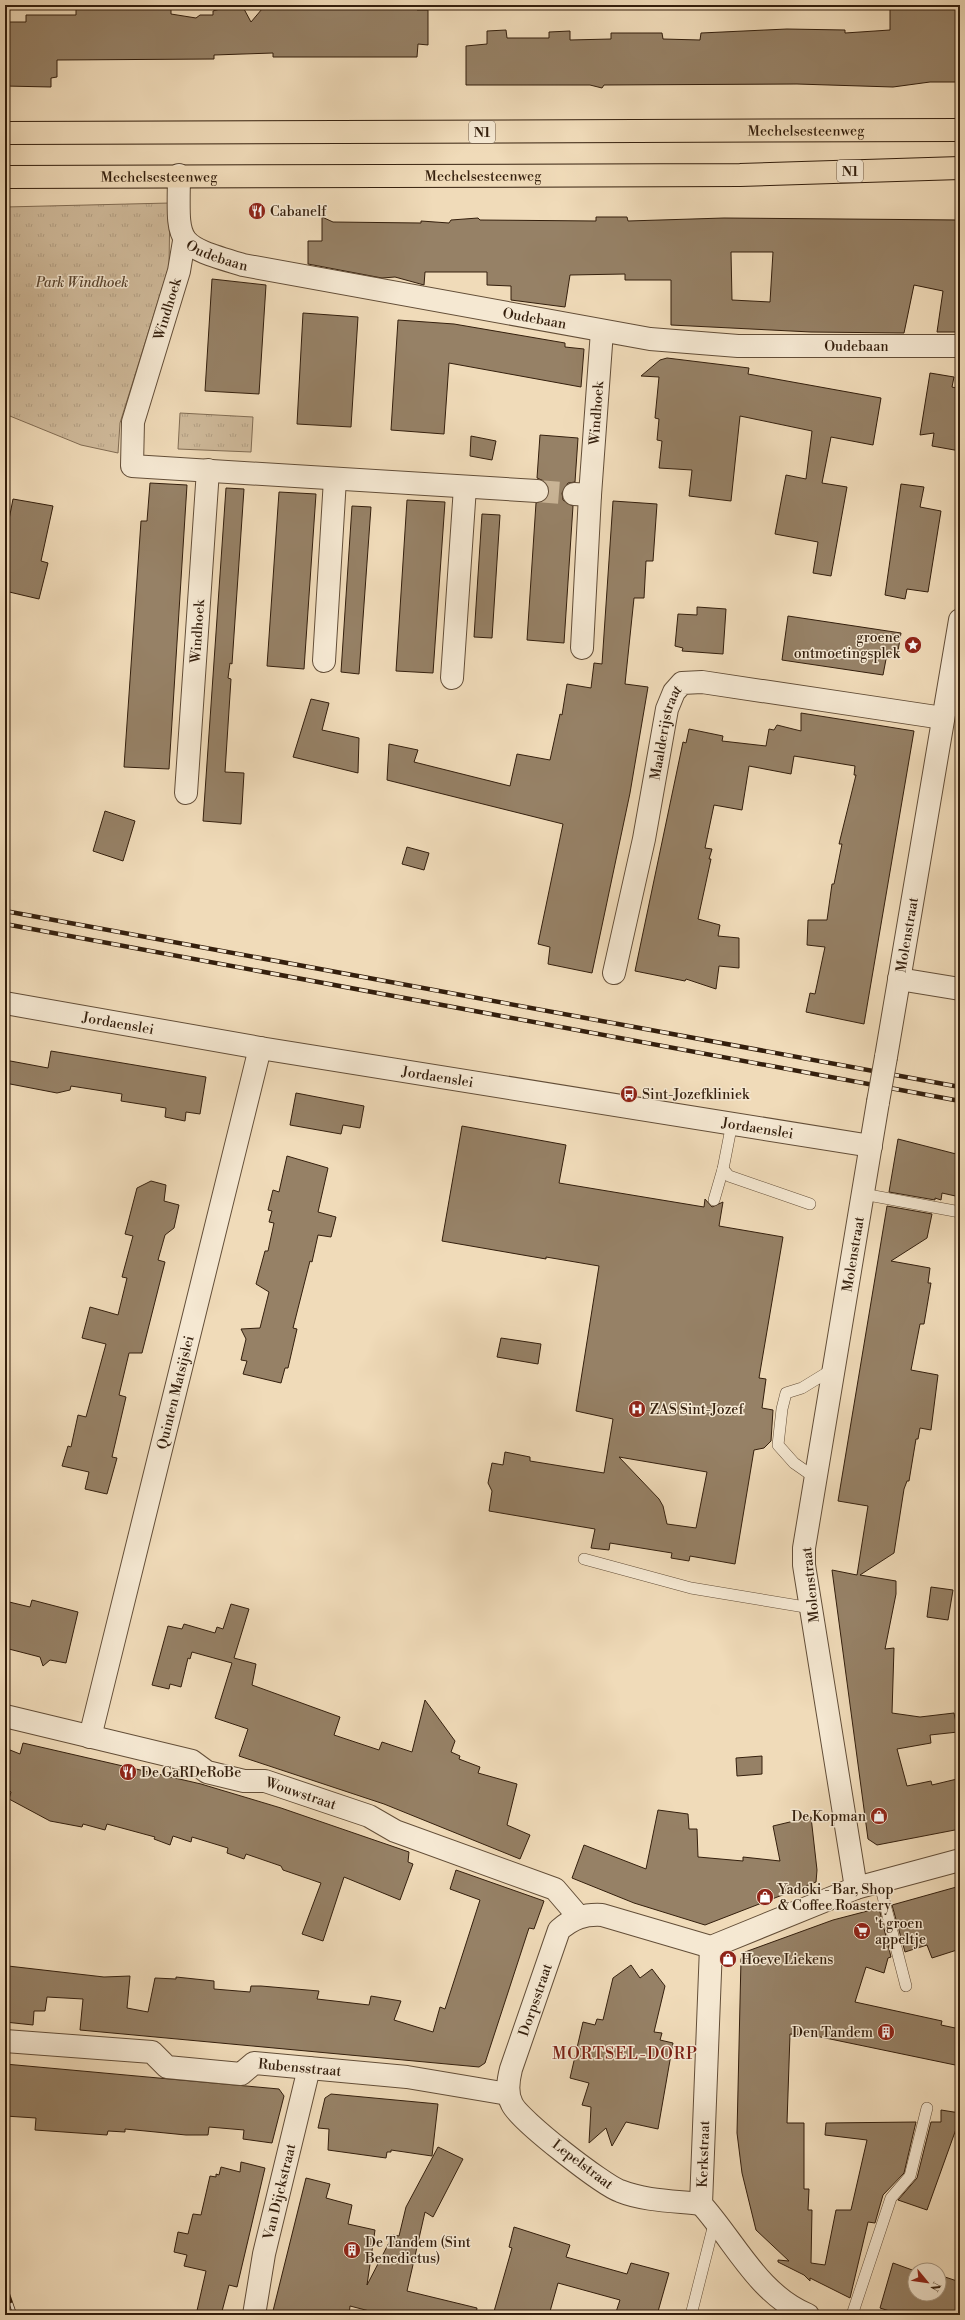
<svg xmlns="http://www.w3.org/2000/svg" width="965" height="2320" font-family="'Libre Bodoni',serif">
<defs>
<pattern id="grass-tufts" width="24" height="20" patternUnits="userSpaceOnUse"><rect width="24" height="20" fill="#d0bb9c"/><path d="M3 7l-1-3M5 7V3M7 7l1-3M15 17l-1-3M17 17v-4M19 17l1-3" fill="none" stroke="#b3a085"/></pattern>
</defs>
<rect width="100%" height="100%" fill="#f0dbb9"/>
<filter id="stains"><feTurbulence type="fractalNoise" baseFrequency=".005" numOctaves="4"/><feColorMatrix values="0 0 0 0 .2 0 0 0 0 .09 0 0 0 0 .02 0 0 0 .5 -.17"/></filter>
<radialGradient id="worn" r=".72"><stop offset=".6" stop-color="#630" stop-opacity="0"/><stop offset="1" stop-color="#630" stop-opacity=".3"/></radialGradient>
<g fill="url(#grass-tufts)" stroke="#826d54">
<polygon points="170,203 169,266 120,423 118,453 81,445 5,414 5,207"/>
<polygon points="180,413 253,417 251,452 178,449"/>
</g>
<g fill="#968166" stroke="#341f0d" fill-rule="evenodd">
<polygon points="88,5 171,5 171,14 196,18 200,15 213,15 213,11 220,9 244,9 251,22 262,9 283,9 283,6 417,5 417,10 428,10 428,45 418,44 417,57 273,57 273,53 214,55 214,59 57,60 57,77 51,78 51,87 5,86 5,22 26,22 26,15 76,15 76,9 80,9 80,6"/>
<polygon points="890,5 958,5 960,82 930,82 893,87 797,84 604,85 602,88 590,85 466,85 466,46 487,44 487,31 506,30 507,38 549,38 549,32 570,31 570,40 611,39 611,33 662,33 663,39 700,40 701,33 787,29 845,30 845,33 890,30"/>
<path d="M 322,217 L 333,222 L 421,223 L 421,221 L 449,223 L 451,220 L 478,218 L 480,220 L 596,221 L 596,217 L 627,217 L 628,221 L 724,218 L 960,220 L 960,332 L 937,332 L 943,291 L 914,285 L 904,333 L 811,332 L 671,325 L 671,280 L 625,280 L 625,274 L 570,275 L 565,307 L 511,300 L 511,286 L 487,285 L 487,272 L 425,272 L 424,285 L 395,277 L 382,278 L 308,264 L 308,241 L 322,241 ZM 731,252 L 773,252 L 770,302 L 732,300 Z"/>
<polygon points="212,279 266,285 259,394 205,391"/>
<polygon points="303,313 358,317 351,427 297,424"/>
<polygon points="398,320 454,324 565,343 565,347 584,349 581,387 449,363 444,434 391,430"/>
<polygon points="667,358 749,368 748,374 881,398 873,445 831,437 822,483 847,487 831,576 813,573 818,542 775,534 786,475 806,479 812,431 740,416 731,501 689,496 692,470 659,468 662,441 657,440 659,419 655,418 659,377 641,376 660,360"/>
<polygon points="930,373 954,377 952,387 960,389 960,451 932,446 934,433 920,435"/>
<polygon points="540,435 578,438 575,482 568,483 562,493 563,500 573,506 564,643 527,640 536,503 547,498 549,491 544,481 537,478"/>
<polygon points="471,436 496,441 492,460 470,456"/>
<polygon points="150,483 187,485 169,769 124,767 141,521 147,521"/>
<polygon points="901,484 924,487 920,507 941,511 928,592 907,589 905,599 885,595"/>
<polygon points="226,488 244,489 232,664 230,663 228,678 231,679 225,772 244,773 241,824 203,821"/>
<polygon points="279,492 316,494 304,669 267,666"/>
<polygon points="13,499 53,506 41,561 48,563 39,599 5,591 5,540"/>
<polygon points="407,500 445,502 433,673 396,671"/>
<polygon points="613,501 657,504 653,561 646,561 644,598 634,598 625,684 648,687 630,793 592,973 548,964 550,947 538,944 563,824 387,780 389,744 418,750 414,762 510,786 517,754 550,760 560,714 562,715 567,684 591,688 594,663 602,664"/>
<polygon points="352,506 371,507 359,674 341,672"/>
<polygon points="482,514 500,515 492,638 474,637"/>
<polygon points="697,607 726,609 723,654 682,651 683,648 675,646 678,614 697,615"/>
<polygon points="788,616 901,633 897,657 887,654 883,675 782,660"/>
<polygon points="311,699 329,703 322,730 359,738 358,773 293,757"/>
<polygon points="801,713 914,731 864,1024 806,1012 810,993 815,994 825,947 807,945 808,920 827,920 832,884 834,884 842,844 839,844 856,775 854,775 855,766 794,756 791,774 749,766 742,810 714,805 705,848 712,849 709,859 711,859 698,919 720,925 718,936 739,938 739,968 719,966 716,989 686,979 685,981 635,971 683,742 686,743 689,729 723,736 722,741 766,746 769,729 774,730 777,725 801,731"/>
<polygon points="105,811 135,821 123,861 93,851"/>
<polygon points="407,847 429,853 424,870 402,864"/>
<polygon points="51,1051 206,1077 200,1114 186,1112 185,1121 165,1117 166,1108 121,1101 122,1094 71,1086 70,1090 57,1093 5,1083 5,1060 48,1068"/>
<polygon points="296,1093 364,1106 360,1128 343,1125 341,1134 290,1125"/>
<path d="M 462,1126 L 566,1145 L 559,1183 L 704,1207 L 705,1199 L 712,1207 L 723,1202 L 719,1226 L 783,1237 L 759,1378 L 766,1379 L 762,1408 L 773,1410 L 771,1441 L 764,1448 L 754,1450 L 735,1564 L 690,1556 L 689,1561 L 671,1558 L 672,1553 L 610,1543 L 609,1550 L 591,1548 L 595,1529 L 489,1511 L 492,1491 L 488,1483 L 492,1463 L 503,1465 L 505,1452 L 530,1457 L 530,1461 L 604,1473 L 613,1419 L 576,1411 L 599,1266 L 546,1257 L 546,1259 L 442,1241 ZM 619,1457 L 707,1472 L 696,1528 L 667,1524 L 663,1506 L 659,1499 Z"/>
<polygon points="898,1139 960,1155 960,1197 942,1193 941,1200 935,1198 935,1200 889,1192"/>
<polygon points="287,1156 328,1168 318,1212 336,1217 331,1237 318,1235 312,1262 310,1261 293,1328 297,1329 288,1368 285,1368 281,1383 243,1374 247,1361 241,1360 246,1339 241,1329 260,1328 269,1292 256,1284 265,1251 268,1251 274,1223 269,1222 272,1211 268,1210 273,1190 279,1192"/>
<polygon points="151,1181 166,1185 164,1201 179,1205 174,1228 165,1235 158,1260 165,1262 142,1353 129,1353 119,1395 126,1397 112,1457 117,1458 107,1494 85,1489 89,1472 62,1466 68,1446 71,1447 78,1415 86,1417 106,1344 82,1338 90,1307 118,1315 127,1278 122,1277 133,1236 125,1234 137,1188"/>
<polygon points="887,1206 932,1214 927,1238 891,1261 930,1268 928,1283 931,1283 924,1324 920,1324 911,1370 938,1375 931,1430 920,1428 918,1439 916,1439 909,1481 907,1481 904,1489 894,1553 860,1575 896,1581 896,1594 885,1649 894,1648 892,1713 920,1717 954,1713 958,1732 930,1735 931,1743 897,1749 907,1786 931,1781 932,1785 957,1779 960,1792 960,1829 877,1845 868,1839 832,1570 857,1575 868,1506 838,1501"/>
<polygon points="501,1338 541,1344 538,1364 497,1357"/>
<polygon points="931,1587 953,1590 948,1620 927,1617"/>
<polygon points="32,1600 78,1612 66,1663 50,1660 43,1666 40,1657 5,1648 5,1601 30,1607"/>
<polygon points="231,1604 249,1609 234,1658 256,1664 252,1685 340,1717 334,1735 379,1750 382,1742 412,1752 425,1700 455,1741 451,1752 460,1756 459,1759 480,1767 478,1773 517,1784 507,1825 530,1835 520,1859 384,1804 239,1756 248,1729 215,1718 232,1663 192,1652 190,1659 188,1658 181,1687 170,1684 169,1689 152,1685 168,1626 182,1629 184,1624 215,1633 217,1627 223,1629"/>
<polygon points="23,1743 201,1784 281,1808 409,1852 408,1862 413,1864 400,1900 344,1877 323,1941 302,1934 321,1883 283,1870 281,1866 246,1854 244,1859 227,1853 228,1848 192,1837 191,1842 173,1836 170,1845 154,1839 155,1837 107,1824 105,1830 83,1824 82,1827 50,1821 9,1799 11,1792 5,1787 5,1769 10,1750 20,1754"/>
<polygon points="762,1756 762,1774 737,1776 736,1758"/>
<polygon points="658,1810 688,1814 689,1829 697,1829 698,1857 743,1861 743,1857 780,1861 773,1826 811,1817 817,1870 816,1882 705,1925 634,1903 572,1878 584,1845 646,1869"/>
<polygon points="456,1870 544,1901 534,1929 529,1928 485,2063 479,2067 80,2030 83,1999 47,1997 45,2011 34,2011 33,2025 5,2022 5,1976 8,1966 104,1977 130,1976 127,2008 148,2012 155,1978 176,1979 176,1977 214,1981 214,1989 250,1992 251,1986 261,1986 319,1991 317,1999 369,2005 371,1996 401,2001 394,2020 433,2032 440,2007 445,2009 480,1900 450,1889"/>
<polygon points="960,1886 960,1949 932,1958 927,1945 905,1952 892,1905"/>
<polygon points="879,1908 891,1957 888,1958 884,1973 866,1967 855,2002 942,2021 941,2025 960,2029 960,2066 811,2035 790,2034 787,2123 804,2123 804,2189 809,2189 808,2210 812,2210 811,2263 825,2265 836,2210 851,2210 867,2140 825,2135 826,2123 916,2122 904,2173 883,2195 875,2223 868,2222 850,2298 810,2278 810,2281 804,2275 778,2262 778,2260 789,2261 756,2230 742,2173 737,2133 741,1959 745,1952 833,1920"/>
<polygon points="631,1965 640,1978 652,1969 665,1986 654,2032 662,2033 660,2040 673,2043 658,2129 626,2122 612,2146 606,2128 589,2143 591,2107 582,2105 589,2083 570,2078 583,2022 595,2025 597,2019 603,2020 613,1978"/>
<polygon points="5,2064 279,2089 284,2096 272,2143 243,2139 244,2130 209,2127 208,2135 186,2135 125,2129 125,2132 108,2131 107,2135 35,2130 36,2118 5,2116"/>
<polygon points="331,2094 438,2104 432,2156 391,2150 391,2152 387,2152 386,2158 328,2150 329,2129 318,2128 325,2098"/>
<polygon points="941,2110 960,2113 960,2118 927,2210 898,2200 917,2178 931,2122 941,2122"/>
<polygon points="438,2147 463,2159 433,2217 425,2212 407,2291 477,2308 476,2315 385,2315 350,2306 349,2315 272,2315 306,2178 330,2184 326,2198 352,2205 348,2224 375,2230 367,2285 393,2235 399,2236 406,2207"/>
<polygon points="241,2162 265,2168 237,2287 229,2285 221,2315 196,2315 206,2271 184,2266 187,2255 174,2252 178,2232 188,2234 193,2214 201,2215 210,2176 216,2177 216,2174 219,2175 221,2167 240,2172"/>
<polygon points="514,2227 570,2245 566,2257 627,2274 631,2263 669,2273 657,2315 615,2315 620,2300 558,2283 549,2315 493,2315 512,2248 509,2247"/>
<polygon points="893,2263 915,2271 915,2294 939,2294 939,2275 960,2282 960,2315 902,2315 880,2308"/>
</g>
<g fill="none" stroke-linecap="round" stroke-linejoin="round">
<polyline stroke="#cab597" stroke-width="22" stroke-dasharray="22 11" stroke-linecap="butt" points="537,491 574,494"/>
<defs>
<g id="service">
<polyline points="732,1123 723,1169 729,1176 810,1204"/>
<polyline points="863,1194 960,1212"/>
<polyline points="714,1200 723,1169"/>
<polyline points="814,1477 794,1463 778,1445 782,1409 786,1393 802,1388 833,1369"/>
<polyline points="584,1559 691,1588 811,1608"/>
<polyline points="879,1881 906,1986"/>
<polyline points="691,2315 715,2220"/>
<polyline points="852,2315 891,2198 910,2176 927,2108"/>
</g>
<g id="minor">
<path id="s1" d="M 179,175 C 178,246 174,244 243,265 L 650,339 L 738,346 L 960,346"/>
<polyline points="184,241 179,271 133,422 132,466 537,491"/>
<path id="s2" d="M 574,494 L 590,495 L 602,331"/>
<polyline points="582,648 590,495"/>
<polyline points="324,661 335,479"/>
<polyline points="452,678 465,487"/>
<path id="s3" d="M 186,793 L 208,470"/>
<path id="s4" d="M 614,973 L 644,839 L 667,709 L 674,692 L 682,683 L 702,682 L 943,718"/>
<polyline points="899,979 960,989"/>
<path id="s5" d="M 5,1003 L 260,1048 L 871,1146"/>
<path id="s6" d="M 886,1057 L 960,620"/>
<path id="s7" d="M 5,1716 L 192,1761 L 207,1772 L 244,1781 L 265,1781 L 369,1816 L 395,1831 L 555,1889 L 579,1917"/>
<path id="s8" d="M 90,1737 L 260,1048"/>
<path id="s9" d="M 856,1888 L 804,1565 L 804,1548 L 878,1102"/>
<path d="M 711,1947 L 701,2204 C 736,2243 758,2294 808,2315"/>
<path id="s10" d="M 5,2041 L 152,2052 L 167,2067 L 241,2074 L 254,2063 L 407,2077 L 508,2094"/>
<path id="s11" d="M 701,2204 C 675,2201 645,2201 620,2191 C 603,2185 519,2120 512,2104 C 506,2093 508,2081 511,2069 L 559,1930 C 573,1918 584,1914 602,1915 L 711,1947 L 856,1888 L 960,1860"/>
<path id="s12" d="M 254,2315 L 264,2254 L 309,2068"/>
</g>
<g id="primary">
<path id="s13" d="M 5,133 L 960,130"/>
<path id="s14" d="M 5,177 L 740,175 L 960,168"/>
</g>
</defs>
<use href="#service" stroke="#634e38" stroke-width="12"/>
<use href="#minor" stroke="#634e38" stroke-width="24"/>
<use href="#primary" stroke="#341f0d" stroke-width="24"/>
<use href="#service" stroke="#f5e8d2" stroke-width="11"/>
<use href="#minor" stroke="#f5e8d2" stroke-width="22"/>
<use href="#primary" stroke="#f0dbb9" stroke-width="22"/>
<defs>
<g id="rail">
<polyline points="5,911 960,1087"/>
<polyline points="5,924 960,1101"/>
<polyline points="5,2286 15,2315"/>
</g>
</defs>
<use href="#rail" stroke="#341f0d" stroke-width="4.5"/>
<use href="#rail" stroke="#f5e8d2" stroke-width="3" stroke-dasharray="9" stroke-linecap="butt"/>
<defs>
<polyline id="minor-bridge" points="878,1102 886,1057"/>
</defs>
<use href="#minor-bridge" stroke="#634e38" stroke-width="24" stroke-linecap="butt"/>
<use href="#minor-bridge" stroke="#f5e8d2" stroke-width="22"/>
</g>
<defs>
<symbol id="restaurant-disc" viewBox="-11 -11 22 22"><circle r="9.5" fill="#8f2418" stroke="#f5e8d2"/><path d="M-5-6h1v4h1v-4h1v4h1v-4h1v5L-1.5 .5V6h-2V.5L-5-1ZM5-6V6H3V1.5H1.5Q1.5-4 5-6Z" fill="#fff"/></symbol>
<symbol id="sight-disc" viewBox="-11 -11 22 22"><circle r="9.5" fill="#8f2418" stroke="#f5e8d2"/><path d="M0-6L1.8-2.2L6-1.7L2.9 1.2L3.7 5.4L0 3.3L-3.7 5.4L-2.9 1.2L-6-1.7L-1.8-2.2Z" fill="#fff"/></symbol>
<symbol id="bus-disc" viewBox="-11 -11 22 22"><circle r="9.5" fill="#8f2418" stroke="#f5e8d2"/><path d="M-5-6H5V4H4V6H2V4H-2V6H-4V4H-5ZM-3.5-4V0h7V-4ZM-3.5 1.2v1.5H-2V1.2ZM2 1.2v1.5H3.5V1.2Z" fill="#fff"/></symbol>
<symbol id="hospital-disc" viewBox="-11 -11 22 22"><circle r="9.5" fill="#8f2418" stroke="#f5e8d2"/><path d="M-5-5h3v3.5h4V-5h3V5h-3V1.5h-4V5h-3Z" fill="#fff"/></symbol>
<symbol id="shop-disc" viewBox="-11 -11 22 22"><circle r="9.5" fill="#8f2418" stroke="#f5e8d2"/><path d="M-5-2.5h2.3a2.7 3.5 0 0 1 5.4 0H5L5.5 6h-11ZM-1.5-2.5h3a1.5 2.3 0 0 0-3 0Z" fill="#fff"/></symbol>
<symbol id="supermarket-disc" viewBox="-11 -11 22 22"><circle r="9.5" fill="#8f2418" stroke="#f5e8d2"/><path d="M-6-5.5h2.5l.6 2H6L4.5 2H-2.5L-4.4-4H-6ZM-1.5 3.2a1.3 1.3 0 1 0 .1 0ZM3 3.2a1.3 1.3 0 1 0 .1 0Z" fill="#fff"/></symbol>
<symbol id="building-disc" viewBox="-11 -11 22 22"><circle r="9.5" fill="#8f2418" stroke="#f5e8d2"/><path d="M-4-6H4V6H1V3H-1V6H-4ZM-2.5-4.3h1.7v1.8h-1.7ZM.8-4.3h1.7v1.8H.8ZM-2.5-1h1.7V.8h-1.7ZM.8-1h1.7V.8H.8Z" fill="#fff"/></symbol>
</defs>
<g fill-rule="evenodd">
<use href="#restaurant-disc" x="247" y="201" width="20" height="20"/>
<use href="#sight-disc" x="903" y="635" width="20" height="20"/>
<use href="#bus-disc" x="619" y="1084" width="20" height="20"/>
<use href="#hospital-disc" x="627" y="1399" width="20" height="20"/>
<use href="#restaurant-disc" x="118" y="1762" width="20" height="20"/>
<use href="#shop-disc" x="869" y="1806" width="20" height="20"/>
<use href="#shop-disc" x="755" y="1887" width="20" height="20"/>
<use href="#supermarket-disc" x="852" y="1921" width="20" height="20"/>
<use href="#shop-disc" x="718" y="1949" width="20" height="20"/>
<use href="#building-disc" x="876" y="2022" width="20" height="20"/>
<use href="#building-disc" x="342" y="2240" width="20" height="20"/>
</g>
<g text-anchor="middle" stroke-width="3" stroke-linejoin="round" paint-order="stroke">
<g fill="#f5e8d2" stroke="#6e5b48" stroke-width="1">
<rect x="469" y="121" width="26" height="22" rx="3"/>
<rect x="837" y="160" width="26" height="22" rx="3"/>
</g>
<g font-size="13" font-weight="bold" fill="#341f0d">
<text x="482" y="137">N1</text>
<text x="850" y="176">N1</text>
</g>
<g font-size="14" fill="#341f0d" stroke="#f5e8d2">
<text dy="5" stroke="none"><textPath href="#s13" startOffset="801">Mechelsesteenweg</textPath></text>
<text dy="5" stroke="none"><textPath href="#s14" startOffset="154">Mechelsesteenweg</textPath></text>
<text dy="5" stroke="none"><textPath href="#s14" startOffset="478">Mechelsesteenweg</textPath></text>
<text dy="5" stroke="none"><textPath href="#s1" startOffset="102">Oudebaan</textPath></text>
<text transform="translate(167 309) rotate(-73)" y="5">Windhoek</text>
<text dy="5" stroke="none"><textPath href="#s1" startOffset="426">Oudebaan</textPath></text>
<text dy="5" stroke="none"><textPath href="#s1" startOffset="750">Oudebaan</textPath></text>
<text dy="5" stroke="none"><textPath href="#s2" startOffset="98">Windhoek</textPath></text>
<text dy="5" stroke="none"><textPath href="#s3" startOffset="162">Windhoek</textPath></text>
<text dy="5" stroke="none"><textPath href="#s4" startOffset="246">Maalderijstraat</textPath></text>
<text dy="5" stroke="none"><textPath href="#s6" startOffset="124">Molenstraat</textPath></text>
<text dy="5" stroke="none"><textPath href="#s5" startOffset="115">Jordaenslei</textPath></text>
<text dy="5" stroke="none"><textPath href="#s5" startOffset="439">Jordaenslei</textPath></text>
<text dy="5" stroke="none"><textPath href="#s5" startOffset="763">Jordaenslei</textPath></text>
<text dy="5" stroke="none"><textPath href="#s9" startOffset="642">Molenstraat</textPath></text>
<text dy="5" stroke="none"><textPath href="#s8" startOffset="355">Quinten Matsijslei</textPath></text>
<text transform="translate(810 1585) rotate(-96)" y="5">Molenstraat</text>
<text dy="5" stroke="none"><textPath href="#s7" startOffset="308">Wouwstraat</textPath></text>
<text dy="5" stroke="none"><textPath href="#s11" startOffset="331">Dorpsstraat</textPath></text>
<text dy="5" stroke="none"><textPath href="#s10" startOffset="306">Rubensstraat</textPath></text>
<text transform="translate(703 2154) rotate(-88)" y="5">Kerkstraat</text>
<text transform="translate(583 2164) rotate(37)" y="5">Lepelstraat</text>
<text dy="5" stroke="none"><textPath href="#s12" startOffset="126">Van Dijckstraat</textPath></text>
</g>
<g font-size="14" fill="#341f0d" stroke="#f5e8d2" text-anchor="start">
<text x="270" y="216">Cabanelf</text>
<text x="900" y="642" text-anchor="end">groene<tspan x="900" dy="16">ontmoetingsplek</tspan></text>
<text x="642" y="1099">Sint-Jozefkliniek</text>
<text x="650" y="1414">ZAS Sint-Jozef</text>
<text x="141" y="1777">De GaRDeRoBe</text>
<text x="866" y="1821" text-anchor="end">De Kopman</text>
<text x="778" y="1894">Yadoki - Bar, Shop<tspan x="778" dy="16">&amp; Coffee Roastery</tspan></text>
<text x="875" y="1928">'t groen<tspan x="875" dy="16">appeltje</tspan></text>
<text x="741" y="1964">Hoeve Liekens</text>
<text x="873" y="2037" text-anchor="end">Den Tandem</text>
<text x="365" y="2247">De Tandem (Sint<tspan x="365" dy="16">Benedictus)</tspan></text>
</g>
<g font-size="14" font-style="italic" fill="#5b4631" stroke="#f5e8d2">
<text x="82" y="287">Park Windhoek</text>
</g>
<g font-size="16" letter-spacing="1" fill="#7a1f14" stroke="#f5e8d2">
<text x="625" y="2059">MORTSEL-DORP</text>
</g>
</g>
<rect width="965" height="2320" fill="none" stroke="#f0dbb9" stroke-width="20"/>
<rect x="6" y="6" width="953" height="2308" fill="none" stroke="#341f0d" stroke-width="2"/>
<rect x="10" y="10" width="945" height="2300" fill="none" stroke="#341f0d"/>
<g transform="translate(927 2282) rotate(119)"><circle r="19" fill="#f5e8d2" stroke="#a89883"/>
<path d="M0-3L7 15L0 10L-7 15Z" fill="#8f2418"/>
<text y="-6" font-size="11" font-weight="bold" text-anchor="middle" fill="#341f0d">N</text>
</g>
<rect width="100%" height="100%" filter="url(#stains)"/>
<rect width="100%" height="100%" fill="url(#worn)"/>
</svg>
